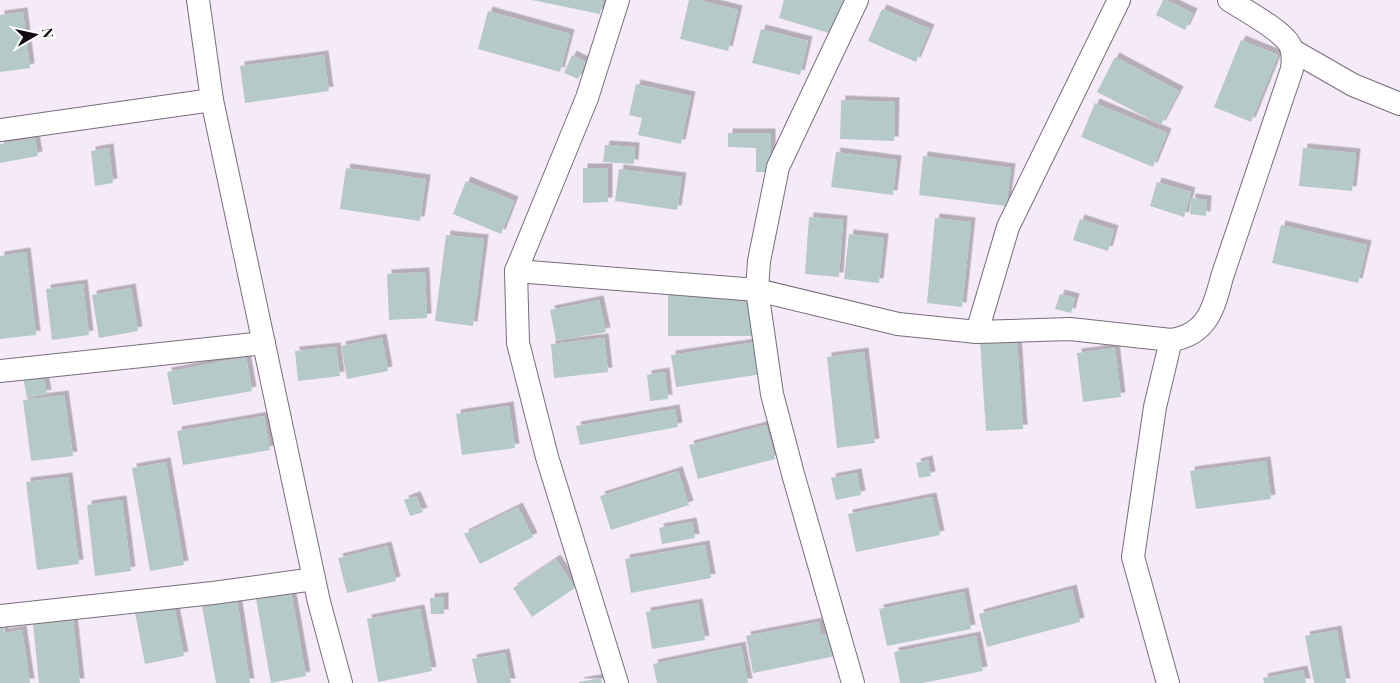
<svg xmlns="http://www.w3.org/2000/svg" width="1400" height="683" font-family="'Playfair Display',serif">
<defs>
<filter id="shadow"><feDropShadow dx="4.5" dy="-4.5" stdDeviation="0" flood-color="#0004"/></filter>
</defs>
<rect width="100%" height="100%" fill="#f5eaf8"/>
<g fill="#b5cac8" filter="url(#shadow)">
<polygon points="532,0 603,0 600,14"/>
<polygon points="689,0 699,0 738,10 728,51 680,39"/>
<polygon points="784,0 843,0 832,34 779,18"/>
<polygon points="1163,0 1166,0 1193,13 1185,30 1156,15"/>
<polygon points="882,9 930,29 916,62 868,41"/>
<polygon points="488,11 570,34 560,72 478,49"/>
<polygon points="23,12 30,68 0,72 0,15"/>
<polygon points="761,29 808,41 800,75 752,63"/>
<polygon points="1241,40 1278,55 1251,122 1214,107"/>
<polygon points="324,55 329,91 245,103 240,66"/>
<polygon points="572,55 586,62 578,79 564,73"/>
<polygon points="1115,57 1179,91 1161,125 1097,92"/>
<polygon points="636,84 691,96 681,144 638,135 642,118 629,115"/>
<polygon points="841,100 895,102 894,141 840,139"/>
<polygon points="1095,103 1167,133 1153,167 1081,137"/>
<polygon points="728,133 771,133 771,172 756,172 756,148 728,147"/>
<polygon points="35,138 38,156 0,163 0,144"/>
<polygon points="605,145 635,147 634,164 603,162"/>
<polygon points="109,148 113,183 95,186 91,151"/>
<polygon points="1303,148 1356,153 1352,191 1299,186"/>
<polygon points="836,152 897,160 893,195 831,187"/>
<polygon points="923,156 1011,168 1006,206 919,195"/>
<polygon points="346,168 426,179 420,221 340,209"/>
<polygon points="583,168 608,168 608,202 583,203"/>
<polygon points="619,169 682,177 677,210 615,201"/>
<polygon points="466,181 514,201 501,234 453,214"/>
<polygon points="1157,182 1191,192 1184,217 1150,206"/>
<polygon points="1191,198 1207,200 1206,216 1190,214"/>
<polygon points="809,217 843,220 839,277 805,274"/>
<polygon points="935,218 971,222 962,307 927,303"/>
<polygon points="1080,219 1114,230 1108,251 1073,240"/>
<polygon points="1281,225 1367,245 1358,283 1272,263"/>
<polygon points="849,234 884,238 879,283 844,279"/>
<polygon points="446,235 484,239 473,326 435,321"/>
<polygon points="26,252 36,335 0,339 0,256"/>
<polygon points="425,272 427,318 389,320 387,274"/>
<polygon points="83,284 89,335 52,340 46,289"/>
<polygon points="131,288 138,331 99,338 92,295"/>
<polygon points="756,292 756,336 668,336 668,293"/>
<polygon points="1060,294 1075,298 1071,313 1055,309"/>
<polygon points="599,300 606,332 556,341 550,310"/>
<polygon points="382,338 388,371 347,379 341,346"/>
<polygon points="604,338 608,372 554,378 551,344"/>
<polygon points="1017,340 1023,429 986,431 980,342"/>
<polygon points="757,342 762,374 676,387 671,355"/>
<polygon points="336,347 340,376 298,381 295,351"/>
<polygon points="1115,348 1121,397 1083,402 1077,353"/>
<polygon points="864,352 875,443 837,448 827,357"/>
<polygon points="246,357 252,391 173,405 167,372"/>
<polygon points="665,372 668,399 650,401 647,375"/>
<polygon points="43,374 47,394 27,398 23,377"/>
<polygon points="64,395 73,456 31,461 23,400"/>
<polygon points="509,406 515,448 462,455 456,414"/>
<polygon points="675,409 678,427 580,445 576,426"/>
<polygon points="264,416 270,450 183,465 177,431"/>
<polygon points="766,425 775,459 698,479 689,445"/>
<polygon points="928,460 931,476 919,478 916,463"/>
<polygon points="1266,461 1271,499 1196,509 1190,471"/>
<polygon points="166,462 184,565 150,571 132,468"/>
<polygon points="678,471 689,505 611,530 600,496"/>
<polygon points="857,473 861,495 836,500 831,478"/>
<polygon points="68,477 79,564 37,570 26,482"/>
<polygon points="416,496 423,512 410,516 404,500"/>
<polygon points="932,497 940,535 856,552 848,514"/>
<polygon points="122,500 131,571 95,576 87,505"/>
<polygon points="518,507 533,537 480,564 464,534"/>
<polygon points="692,522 695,538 662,544 659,528"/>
<polygon points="705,545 711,578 631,593 625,559"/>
<polygon points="387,546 396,581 347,593 338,558"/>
<polygon points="556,559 575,588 532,617 513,588"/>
<polygon points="1072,589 1080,622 987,647 979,614"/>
<polygon points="291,592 306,676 271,683 256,599"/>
<polygon points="964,592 971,629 887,646 879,609"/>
<polygon points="444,597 444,614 431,614 430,598"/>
<polygon points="237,600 250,683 216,683 202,606"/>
<polygon points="698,603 705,640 652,649 646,612"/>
<polygon points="174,606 184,656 145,664 135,613"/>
<polygon points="420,609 432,671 378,682 367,619"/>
<polygon points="73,620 80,683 39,683 33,624"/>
<polygon points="0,622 3,622 4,633 22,630 30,683 0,683"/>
<polygon points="819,622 821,635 836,632 840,655 753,673 746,636"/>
<polygon points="1337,630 1346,683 1314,683 1305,636"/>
<polygon points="976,636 983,671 923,683 900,683 894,652"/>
<polygon points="741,646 748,683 657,683 653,664"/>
<polygon points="505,653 511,683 477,683 472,659"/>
<polygon points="1303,670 1306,683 1264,683 1263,678"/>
<polygon points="601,678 602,683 579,683 579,682"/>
</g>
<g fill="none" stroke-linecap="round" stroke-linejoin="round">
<defs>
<g id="street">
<polyline points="198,0 212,100 319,602 341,683"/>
<polyline points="1292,50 1353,85 1400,104"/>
<polyline points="0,130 212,100"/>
<path d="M 516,271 L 757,290 L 898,324 L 977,332 L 1070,329 L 1171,340 C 1207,335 1214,308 1222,277 L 1292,69 C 1293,61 1294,53 1290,45 C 1282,30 1244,10 1229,0"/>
<polyline points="977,332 1008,227 1119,0"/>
<polyline points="0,371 264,343"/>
<polyline points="0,616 213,593 314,579"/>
<polyline points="617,683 547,457 518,343 516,271 587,98 618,0"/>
<polyline points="853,683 793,474 772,394 757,290 759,261 778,167 857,0"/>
<polyline points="1168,683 1133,557 1155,407 1171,340"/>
</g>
</defs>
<use href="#street" stroke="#786e7b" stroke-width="24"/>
<use href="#street" stroke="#fff" stroke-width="22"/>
</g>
<g transform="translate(35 35) rotate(81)" stroke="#ffffff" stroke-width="4" paint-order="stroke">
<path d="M0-4L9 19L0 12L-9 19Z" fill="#100c11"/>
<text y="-8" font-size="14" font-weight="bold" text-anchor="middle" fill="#100c11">N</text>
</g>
</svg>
